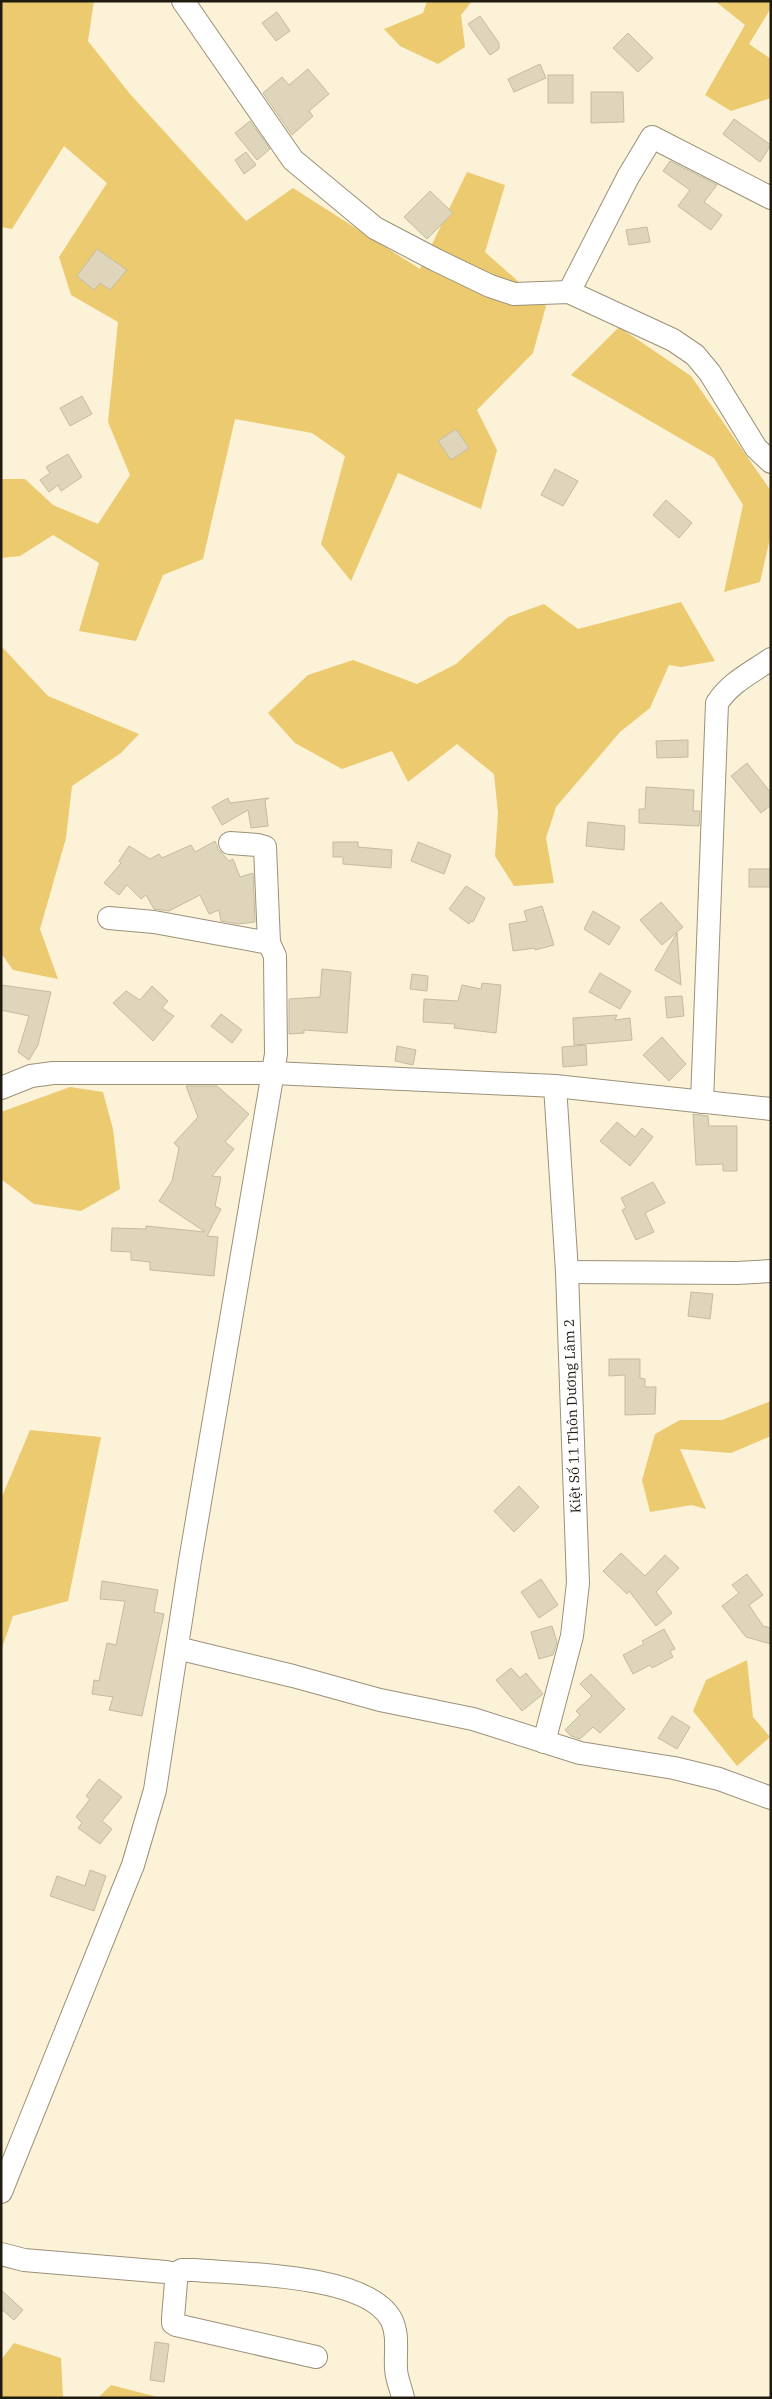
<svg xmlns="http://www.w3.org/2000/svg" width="772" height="2399" font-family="'IBM Plex Serif',serif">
<rect width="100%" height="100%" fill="#fcf2d7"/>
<g fill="#ecca6f">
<polygon points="1,1 94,1 88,41 130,94 246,221 293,188 420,269 467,172 505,185 485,252 546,306 533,353 477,410 497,450 481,509 398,473 351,581 321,544 345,456 312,433 235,419 203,559 163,575 136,641 79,631 99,563 53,535 20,556 1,558 1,479 25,479 53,505 98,524 130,475 108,422 118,322 71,295 59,257 107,183 64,146 12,229 1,227"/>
<polygon points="427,1 472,1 461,15 465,47 438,64 400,46 384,29 423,13"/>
<polygon points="715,1 771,1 771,8 749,44 771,59 771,98 731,111 705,95 745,25"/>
<polygon points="619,327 691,376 771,491 771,534 760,582 724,592 743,505 714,458 571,375"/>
<polygon points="681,602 715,661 681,667 669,665 650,708 620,732 556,807 546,838 554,883 514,886 495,856 498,813 494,774 457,744 408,782 392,751 342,769 295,743 268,713 308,675 353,660 417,684 456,664 508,617 544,604 578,629"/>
<polygon points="1,646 48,696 139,734 121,753 72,786 66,838 40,929 58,979 13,970 1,953"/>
<polygon points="70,1087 103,1092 113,1129 120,1189 81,1211 34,1204 1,1179 1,1112"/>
<polygon points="771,1401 771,1436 731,1453 680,1449 706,1509 692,1505 650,1512 642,1480 655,1434 680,1420 722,1420"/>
<polygon points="30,1430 101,1437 68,1601 13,1616 1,1651 1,1499"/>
<polygon points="747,1660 753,1717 770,1737 737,1766 693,1711 706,1680"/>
<polygon points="14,2343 61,2358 63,2398 1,2398 1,2360"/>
<polygon points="111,2385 161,2398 98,2398"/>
</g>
<g fill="#dfd5bb" stroke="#c5bba2">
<polygon points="277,12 290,31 276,41 262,23"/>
<polygon points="480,16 499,43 499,49 490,55 468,24"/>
<polygon points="628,33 653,58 638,72 613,48"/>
<polygon points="540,64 546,78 514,92 508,79"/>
<polygon points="308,69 329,94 309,111 313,116 292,135 263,93 282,77 289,85"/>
<rect x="548" y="75" width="25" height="28"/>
<polygon points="591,92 623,92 624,122 591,123"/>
<polygon points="734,119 771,145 760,162 723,134"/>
<polygon points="250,121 270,149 257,160 235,133"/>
<polygon points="246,152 256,165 244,174 235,160"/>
<polygon points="670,161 717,185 704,202 722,215 711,230 678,206 690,190 663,171"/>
<polygon points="430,191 453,213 427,239 404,217"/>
<polygon points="647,227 650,242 629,245 626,230"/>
<polygon points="97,249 127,270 110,290 100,283 94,290 77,276"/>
<polygon points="82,396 92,414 70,426 60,408"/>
<polygon points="456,429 469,448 451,460 438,441"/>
<polygon points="68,454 82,477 61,491 58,485 49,492 40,480 50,473 46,467"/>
<polygon points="555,469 578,481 563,506 541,495"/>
<polygon points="666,500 692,523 679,538 653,515"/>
<polygon points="688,740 688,757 657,758 656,741"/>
<polygon points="747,763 771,793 771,805 761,813 731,776"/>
<polygon points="646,787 694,790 693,811 700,811 699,826 639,823 639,809 645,809"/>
<polygon points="228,798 230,803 269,798 265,800 268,826 251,828 248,810 222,825 212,807"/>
<polygon points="588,822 625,826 624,850 586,846"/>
<polygon points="215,841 218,849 229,861 233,859 240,877 253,873 255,922 238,924 221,921 219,910 209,914 200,895 169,911 154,909 146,895 141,899 127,885 119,895 104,883 121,863 119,861 129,846 150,859 159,854 162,858 191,845 195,852"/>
<polygon points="333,842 358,842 358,847 392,850 391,868 343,864 343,857 333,857"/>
<polygon points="418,842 451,855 444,874 411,861"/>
<rect x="749" y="869" width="22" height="18"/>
<polygon points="466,886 485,898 473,922 470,921 469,924 449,909"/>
<polygon points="661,902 683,927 662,945 640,920"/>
<polygon points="542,906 554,945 535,950 535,948 513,951 509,924 527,921 524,911"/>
<polygon points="593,911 620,927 609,945 584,929"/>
<polygon points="677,933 681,985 655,970"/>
<polygon points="322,969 351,972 347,1033 304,1030 304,1033 289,1034 289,999 320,997"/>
<polygon points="600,973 631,991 620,1009 589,992"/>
<polygon points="412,974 428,976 427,991 410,989"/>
<polygon points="482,983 501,985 496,1033 454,1028 455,1024 423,1022 424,999 458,1001 462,985 481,989"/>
<polygon points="1,985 51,992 38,1045 29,1060 18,1052 29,1016 1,1010"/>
<polygon points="152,986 168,1001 162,1008 174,1016 153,1041 113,1003 126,991 140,1000"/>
<polygon points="682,996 684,1016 667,1018 665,997"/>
<polygon points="221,1014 242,1030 232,1043 211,1026"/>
<polygon points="617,1015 615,1020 630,1018 632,1040 574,1045 573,1018"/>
<polygon points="662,1037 686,1064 669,1081 643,1055"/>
<polygon points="586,1045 587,1065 563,1067 562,1047"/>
<polygon points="397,1046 416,1050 413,1065 395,1061"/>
<polygon points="186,1086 217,1086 249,1114 225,1142 234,1149 212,1176 221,1177 215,1206 221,1209 207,1236 218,1237 214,1276 150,1270 150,1262 131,1260 131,1252 111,1251 112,1228 146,1229 146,1226 205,1232 159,1201 172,1181 179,1148 174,1143 198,1117"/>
<polygon points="693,1114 708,1116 709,1126 737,1126 737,1171 723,1171 723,1164 696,1165"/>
<polygon points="617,1122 635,1137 642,1128 653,1137 630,1166 600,1141"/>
<polygon points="653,1182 665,1203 645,1213 654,1232 636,1240 622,1210 626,1208 621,1198"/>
<polygon points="691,1292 713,1294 710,1319 688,1316"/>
<polygon points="609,1359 640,1359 640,1378 645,1379 645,1387 656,1387 655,1414 625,1415 625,1375 609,1376"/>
<polygon points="519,1486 539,1507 514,1532 494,1511"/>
<polygon points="621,1553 645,1576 665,1555 679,1568 656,1592 672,1613 656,1626 629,1591 627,1594 603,1571"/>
<polygon points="747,1574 763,1595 749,1605 763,1626 771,1628 771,1644 746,1637 722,1606 739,1593 732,1585"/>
<polygon points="541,1579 558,1605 539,1618 521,1592"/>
<polygon points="102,1581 158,1590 154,1612 164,1614 142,1716 109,1710 113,1697 92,1694 94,1680 99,1681 107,1643 116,1645 125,1601 100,1599"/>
<polygon points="552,1626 557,1642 553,1655 539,1659 531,1632"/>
<polygon points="664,1629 675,1649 670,1651 673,1657 652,1668 650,1665 633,1674 623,1655 644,1644 642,1641"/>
<polygon points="511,1668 520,1678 526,1673 543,1694 522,1711 496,1680"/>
<polygon points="591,1674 625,1709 600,1733 593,1727 580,1739 571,1736 565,1730 580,1715 576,1711 592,1696 580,1684"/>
<polygon points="672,1716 690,1727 677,1749 658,1738"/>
<polygon points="99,1779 122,1797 102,1821 112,1829 100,1844 78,1828 82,1823 76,1817 90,1799 86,1796"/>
<polygon points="90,1870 106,1876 94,1911 50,1896 57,1876 85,1886"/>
<polygon points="1,2290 23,2310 14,2320 1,2309"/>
<polygon points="155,2342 169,2344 164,2382 150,2380"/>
</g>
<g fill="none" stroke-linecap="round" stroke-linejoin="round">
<defs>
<g id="minor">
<polyline points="183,1 293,160 375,228 436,260 490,286 514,294 569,292 673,340 695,355 710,373 756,448 771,462"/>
<polyline points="569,292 628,177 652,137 771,198"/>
<polyline points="230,843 258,845 265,847 269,943"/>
<polyline points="1,1088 31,1076 53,1073 273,1073 555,1086 771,1109"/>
<path d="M 702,1102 L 717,703 C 731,682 751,673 771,659"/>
<polyline points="567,1272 737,1273 771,1271"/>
<polyline points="177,1648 293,1676 380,1700 473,1719 580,1753 674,1768 719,1779 771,1798"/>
<polyline points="544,1742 572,1636 578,1583 567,1272 555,1086"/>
<polyline points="1,2192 133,1865 155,1790 190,1561 276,1054 275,956 269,943 154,922 109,918"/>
<path d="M 1,2254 L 24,2260 L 166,2272 L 174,2274 L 182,2270 L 194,2270 C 242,2274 366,2274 391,2319 C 399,2334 395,2352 396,2368 C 396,2378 401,2388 403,2398"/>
<polyline points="174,2274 176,2282 173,2318 173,2323 176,2325 316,2357"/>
</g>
</defs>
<use href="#minor" stroke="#9b9179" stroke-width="24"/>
<use href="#minor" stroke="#fff" stroke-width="22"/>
</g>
<g text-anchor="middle" stroke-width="4.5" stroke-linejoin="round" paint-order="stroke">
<g font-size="14" fill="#1f1b11" stroke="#fff">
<text transform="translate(572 1416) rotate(-92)" y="5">Kiệt Số 11 Thôn Dương Lâm 2</text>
</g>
</g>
<rect width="772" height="2399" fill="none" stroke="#1f1b11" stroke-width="5"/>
</svg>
